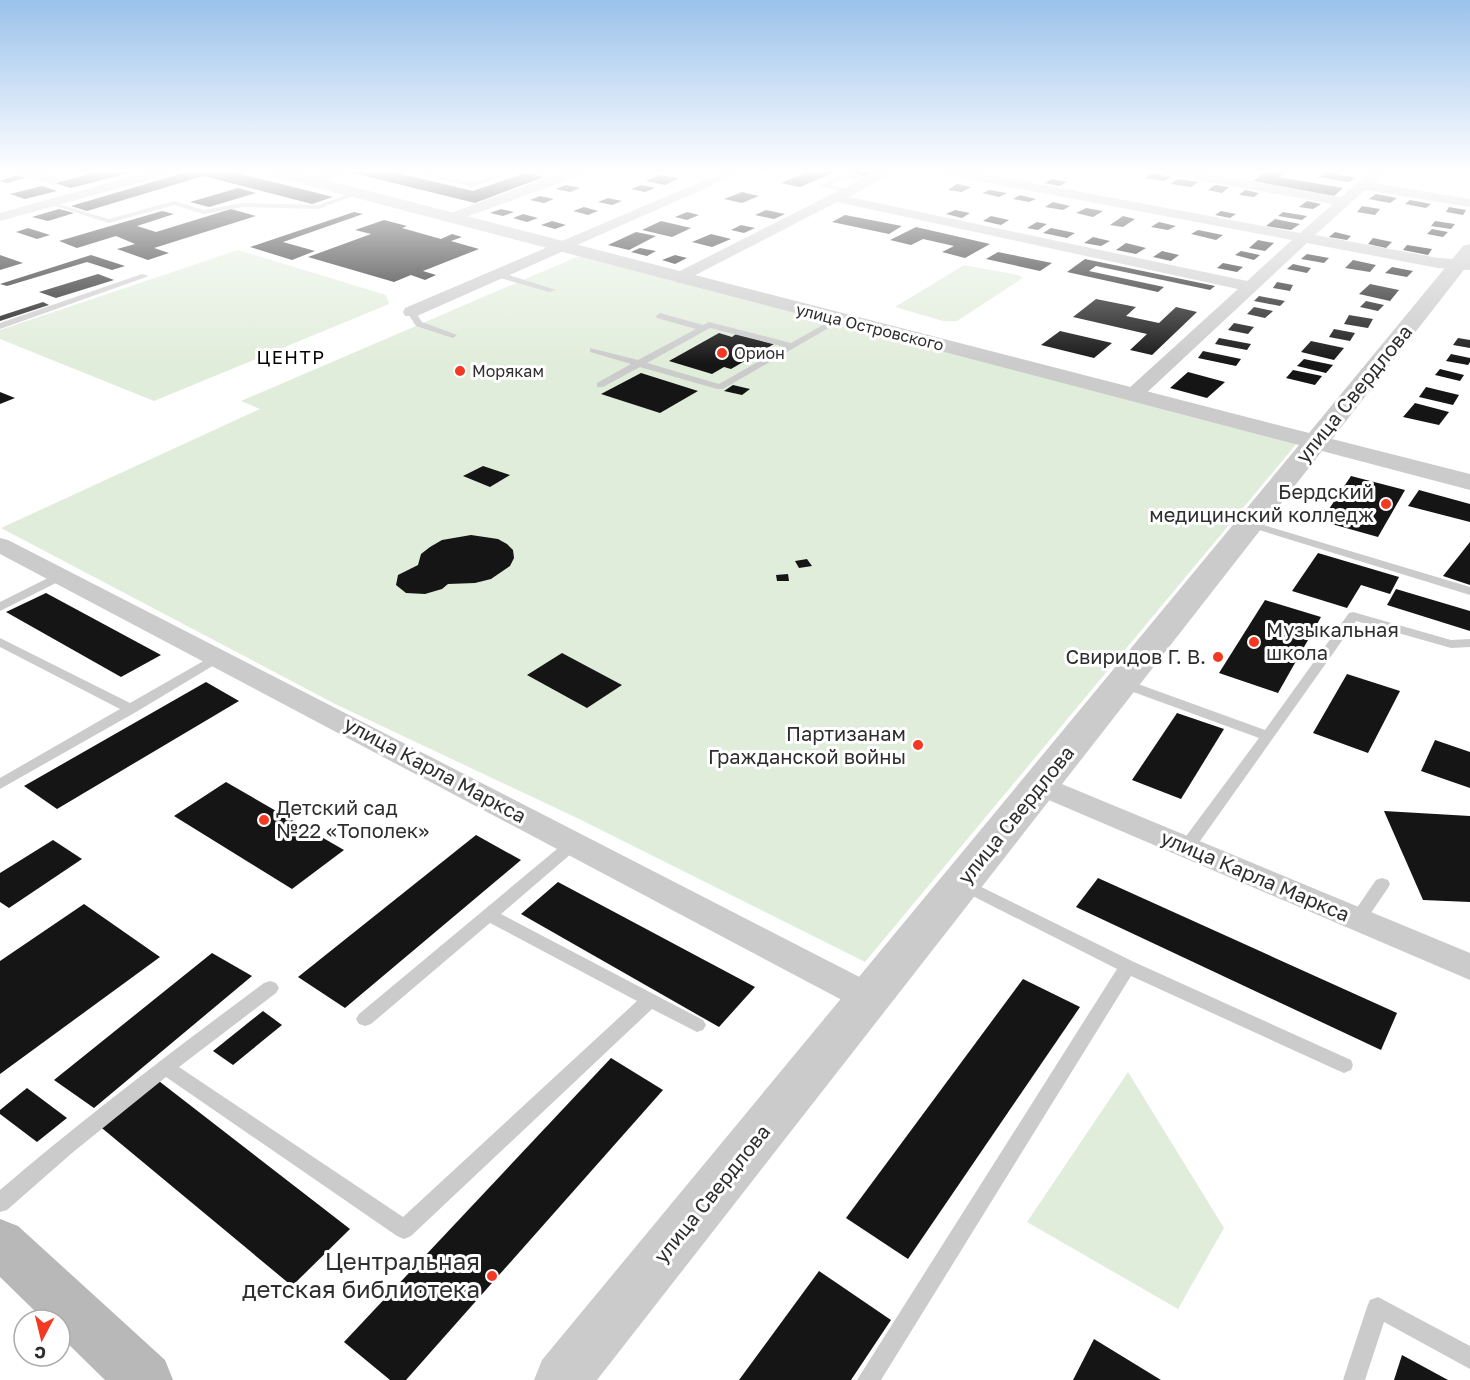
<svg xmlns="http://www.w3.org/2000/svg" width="1470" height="1380" font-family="'Golos Text',sans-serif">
<rect width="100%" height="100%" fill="#fff"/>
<g fill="#e1eddb">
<polygon points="238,250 386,295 389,304 154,401 0,339 0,330"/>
<polygon points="579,256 1298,442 865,962 577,818 335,704 1,528 260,409 241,401"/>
<polygon points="964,265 1018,275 1023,278 957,321 943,321 895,307"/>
<polygon points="1128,1072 1224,1228 1178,1309 1027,1222"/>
</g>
<g fill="#151515">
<polygon points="101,171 132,172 71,188 55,183"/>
<polygon points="190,171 229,171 333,197 312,204 203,176 87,211 71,206"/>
<polygon points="389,171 473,191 525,173 544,177 475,203 349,172"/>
<polygon points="809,171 837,171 800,187 781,183"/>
<polygon points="843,171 875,171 863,176"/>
<polygon points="1268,171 1286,171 1278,177 1343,188 1334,196 1253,181"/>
<polygon points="1327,172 1356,178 1348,182 1319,177"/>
<polygon points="1152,173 1171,177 1164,181 1145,178"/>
<polygon points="16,175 25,178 7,183 0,181"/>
<polygon points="660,175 679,178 665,185 646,181"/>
<polygon points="1052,179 1067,182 1059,186 1045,183"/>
<polygon points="1178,179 1198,182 1191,187 1171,184"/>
<polygon points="957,184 971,187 962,192 948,190"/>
<polygon points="566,185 580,188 570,192 556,189"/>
<polygon points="641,185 655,188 645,192 631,189"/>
<polygon points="1215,185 1229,187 1222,193 1208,190"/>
<polygon points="42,186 57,191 25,199 10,194"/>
<polygon points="238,188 256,193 209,207 190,202"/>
<polygon points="990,190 1007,193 999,197 982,193"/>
<polygon points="1245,190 1259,193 1254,197 1239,195"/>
<polygon points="742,192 759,196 742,203 724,199"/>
<polygon points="1376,194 1397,198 1390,203 1369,199"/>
<polygon points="1020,195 1036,199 1029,202 1013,199"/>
<polygon points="540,196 554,199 544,203 530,200"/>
<polygon points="608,198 622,201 612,205 598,202"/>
<polygon points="1410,200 1431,204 1426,208 1405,204"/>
<polygon points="1307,201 1321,204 1313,209 1299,207"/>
<polygon points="1053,202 1070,206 1063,210 1045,207"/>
<polygon points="1362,206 1380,209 1375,215 1357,212"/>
<polygon points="584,207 598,211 588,215 573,211"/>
<polygon points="1449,207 1466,210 1463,215 1446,212"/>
<polygon points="1086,208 1103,211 1093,217 1076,213"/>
<polygon points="59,209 74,213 48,221 32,217"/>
<polygon points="231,209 256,216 154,248 169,253 148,260 117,249 135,244 116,236 77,248 59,241 162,211 174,214 137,226 156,232"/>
<polygon points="501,209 514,212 503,216 490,213"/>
<polygon points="766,210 785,214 774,219 755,215"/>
<polygon points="955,210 970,213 962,218 946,214"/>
<polygon points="1221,211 1236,214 1230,218 1215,215"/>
<polygon points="354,212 363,214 283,242 315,251 292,260 250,247"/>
<polygon points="687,212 699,215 687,220 675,217"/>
<polygon points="1283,212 1307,216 1302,220 1278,216"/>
<polygon points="523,214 538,218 527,222 513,218"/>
<polygon points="845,215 902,226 889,234 832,222"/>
<polygon points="991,216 1009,220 1001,225 983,221"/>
<polygon points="1123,216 1135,219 1123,227 1110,225"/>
<polygon points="1275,219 1300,224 1291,230 1266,226"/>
<polygon points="384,220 407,226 402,228 441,239 452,234 462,237 451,241 479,249 423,271 436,275 425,280 411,275 394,282 308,257 371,234 355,230"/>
<polygon points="552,221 566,225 555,229 541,225"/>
<polygon points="661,221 691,228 672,237 642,230"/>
<polygon points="1435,221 1455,224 1451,229 1431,226"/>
<polygon points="1037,222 1047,224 1038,230 1027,228"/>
<polygon points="1159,222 1176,226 1168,230 1151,227"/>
<polygon points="741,225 755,228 744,233 731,230"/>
<polygon points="916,227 990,244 965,258 942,252 954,246 923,239 911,245 890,240"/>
<polygon points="28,228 50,235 37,239 16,232"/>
<polygon points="1051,228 1075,233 1067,238 1043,233"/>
<polygon points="1432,229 1448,232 1443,237 1427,234"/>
<polygon points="1198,230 1223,235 1216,240 1191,234"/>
<polygon points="636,232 656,236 629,250 608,245"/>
<polygon points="1335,232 1351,236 1347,240 1329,237"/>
<polygon points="711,234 731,239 712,247 692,242"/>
<polygon points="1093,237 1110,241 1101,246 1084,243"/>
<polygon points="1373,238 1392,242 1386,248 1368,244"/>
<polygon points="1258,240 1274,243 1265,251 1249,248"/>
<polygon points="1126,243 1146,248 1136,254 1116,250"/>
<polygon points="1407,245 1432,249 1428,255 1403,250"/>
<polygon points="640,248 656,251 647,256 631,252"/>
<polygon points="1162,251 1179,255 1171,261 1153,257"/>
<polygon points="1241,251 1260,255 1254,260 1235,255"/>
<polygon points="998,252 1052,263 1040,271 986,259"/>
<polygon points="1307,254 1329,258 1324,263 1301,259"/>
<polygon points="0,255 23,263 0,270"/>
<polygon points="91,255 125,266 112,270 87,262 7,286 0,284"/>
<polygon points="675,255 687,258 675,264 662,260"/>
<polygon points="1085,259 1215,286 1210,290 1096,266 1089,271 1164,287 1158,292 1067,272"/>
<polygon points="1353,260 1376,265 1370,272 1345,268"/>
<polygon points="1223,263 1243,267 1237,272 1217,268"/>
<polygon points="1293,264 1311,268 1307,273 1287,269"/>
<polygon points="1392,267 1413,271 1407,277 1385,273"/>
<polygon points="98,274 114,280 56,298 39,292"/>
<polygon points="1277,282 1293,285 1290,291 1273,288"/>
<polygon points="1370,284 1399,290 1390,301 1359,294"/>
<polygon points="1259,296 1285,301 1280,306 1254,301"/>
<polygon points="1096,299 1136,307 1126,316 1159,323 1176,307 1197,312 1152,355 1130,350 1147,334 1073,317"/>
<polygon points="1366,301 1384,305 1378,311 1360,307"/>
<polygon points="43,302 49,305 0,321 0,316"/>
<polygon points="1254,307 1273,311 1265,318 1247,314"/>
<polygon points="1349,315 1373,319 1368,328 1344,324"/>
<polygon points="1234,323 1254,327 1248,334 1228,330"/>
<polygon points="1334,329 1355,333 1350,341 1329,337"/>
<polygon points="1060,331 1112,343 1094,358 1041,345"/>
<polygon points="719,333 732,337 736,334 774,344 731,369 724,367 712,374 669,361"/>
<polygon points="1219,338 1251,344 1247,350 1215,344"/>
<polygon points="1458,338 1470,340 1470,348 1453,345"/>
<polygon points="1311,341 1344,348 1334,360 1301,352"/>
<polygon points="1203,351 1241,359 1236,366 1198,358"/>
<polygon points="1451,354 1470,358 1470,362 1468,365 1446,361"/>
<polygon points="1304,359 1333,365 1326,373 1297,366"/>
<polygon points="1440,369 1464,375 1460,381 1435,375"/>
<polygon points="1293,370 1322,376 1315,385 1286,378"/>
<polygon points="1188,372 1225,382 1207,398 1170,388"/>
<polygon points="641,373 698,391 660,413 601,394"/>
<polygon points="733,385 750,389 742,395 724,391"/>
<polygon points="1426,387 1459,395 1453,405 1419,397"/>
<polygon points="0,392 15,398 0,404"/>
<polygon points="1415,403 1449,412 1439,425 1403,417"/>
<polygon points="483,466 510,475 490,487 463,476"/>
<polygon points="1351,476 1405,490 1378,537 1321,521"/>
<polygon points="1419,490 1470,504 1470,522 1408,506"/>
<polygon points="471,535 498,539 507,544 513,550 514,558 510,566 491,579 475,583 448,584 442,589 425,594 406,593 396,585 398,575 418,565 421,554 430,547 442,540"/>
<polygon points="1470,542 1470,585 1443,576"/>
<polygon points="1318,553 1399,577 1390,594 1361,585 1347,608 1292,591"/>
<polygon points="807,559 812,566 799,568 795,561"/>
<polygon points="788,574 789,581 777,581 776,575"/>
<polygon points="1396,589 1470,611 1470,631 1387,605"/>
<polygon points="46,593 161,655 121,677 6,612"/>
<polygon points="1265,600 1321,617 1278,693 1219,673"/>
<polygon points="562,653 622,685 587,708 527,675"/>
<polygon points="1347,674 1400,691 1368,753 1313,733"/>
<polygon points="206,682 239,701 57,809 24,786"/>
<polygon points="1177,713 1224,729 1181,799 1132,780"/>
<polygon points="1435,740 1470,752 1470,788 1421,771"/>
<polygon points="226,782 344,850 292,889 174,816"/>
<polygon points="1384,811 1470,816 1470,902 1423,900"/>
<polygon points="476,835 521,860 345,1008 298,977"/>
<polygon points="53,840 82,859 9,908 0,902 0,873"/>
<polygon points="1098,878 1397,1013 1381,1050 1076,907"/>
<polygon points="558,882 755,987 719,1027 521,914"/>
<polygon points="84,904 160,957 0,1074 0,961"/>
<polygon points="212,953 252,976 94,1108 54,1080"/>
<polygon points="1023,979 1080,1007 908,1259 846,1218"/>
<polygon points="263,1011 282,1025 233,1065 213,1051"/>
<polygon points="611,1058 663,1090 406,1380 390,1380 344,1342"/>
<polygon points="155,1078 350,1229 292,1286 97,1124"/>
<polygon points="27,1088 67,1118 37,1142 0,1114 0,1110"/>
<polygon points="819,1271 891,1320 851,1380 739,1380"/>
<polygon points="1094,1339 1161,1380 1073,1380"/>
<polygon points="1402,1355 1448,1380 1394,1380"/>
</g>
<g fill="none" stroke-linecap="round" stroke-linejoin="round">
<g fill="#cbcbcb" fill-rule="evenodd">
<path d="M 410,171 C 431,171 450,181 470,182 C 485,183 500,171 515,171 L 472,187 Z"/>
<polygon points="531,171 541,171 560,179 555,180"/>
<polygon points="844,174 870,178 873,180 870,182 845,178 830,185 851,190 849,193 820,186"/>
<polygon points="355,192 360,193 319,209 243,207 204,214 174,205 109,223 46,203 52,202 109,219 174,201 204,210 243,203 318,205"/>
<polygon points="493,272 499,272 556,290 549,292 493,276"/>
<polygon points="142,274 149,276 0,329 0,323"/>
<polygon points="408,310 414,310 422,322 457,335 453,338 416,326 407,312"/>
<path d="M 660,313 L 703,325 L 709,322 L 791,343 L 837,317 L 844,319 L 723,389 L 717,389 L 640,367 L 603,387 L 597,387 L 597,383 L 631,364 L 590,352 L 590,348 L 638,360 L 696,329 L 657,318 L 656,316 ZM 710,328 L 784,347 L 719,384 L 647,363 Z"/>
<polygon points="1250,521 1470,587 1470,595 1246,526 1244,524"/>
<polygon points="60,572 66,576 64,579 0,611 0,602"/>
<polygon points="1353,612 1451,640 1470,639 1470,647 1451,648 1356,621 1193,851 1181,851 1179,847 1181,843 1259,738 1117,686 1115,683 1117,680 1127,680 1265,730 1349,613"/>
<polygon points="0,638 130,703 214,655 219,654 226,658 136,712 0,789 0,778 120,709 0,647"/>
<path d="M 574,838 L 579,839 L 582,843 L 579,847 L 501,914 L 703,1020 L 706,1025 L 703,1030 L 697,1032 L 652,1009 L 411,1236 L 404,1239 L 397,1236 L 166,1077 L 72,1153 L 7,1210 L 0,1212 L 0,1190 C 85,1117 174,1050 264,983 L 270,981 L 276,983 L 279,988 L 276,993 L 179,1067 L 403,1217 L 637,1001 L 490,923 L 371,1024 L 365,1026 L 359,1024 L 356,1019 L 359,1014 L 569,839 Z"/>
<polygon points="963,878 1134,962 1351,1060 1353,1065 1351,1070 1344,1073 1337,1070 1131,976 881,1380 857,1380 1117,969 957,888 955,884 957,880"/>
<polygon points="1382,878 1388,880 1390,884 1388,888 1364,923 1358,925 1352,923 1350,919 1352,915 1376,880"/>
<polygon points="1378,1297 1470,1346 1470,1369 1384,1322 1365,1380 1343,1380 1367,1307 1370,1300"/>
</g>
<g fill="#cbcbcb" fill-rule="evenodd">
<polygon points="16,171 37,171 59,178 61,181 54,185 18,174"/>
<polygon points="150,171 172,171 170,174 0,221 0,213"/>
<polygon points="325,171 346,171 344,174 308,185 301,181 303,178"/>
<polygon points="566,171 586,171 584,174 455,221 450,222 443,218 445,215"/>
<polygon points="726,171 744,171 417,316 405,316 403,312 405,308"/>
<polygon points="878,171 895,171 849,197 1247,281 1292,240 947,175 940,171 969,171 1300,233 1333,204 1168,175 1161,171 1191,171 1341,197 1371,171 1386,171 1373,183 1470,199 1470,207 1365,190 1315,235 1438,258 1470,260 1470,270 1438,268 1307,243 1141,398 1127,398 1124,394 1127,390 1238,289 837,202 684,281 678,283 670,278 672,275"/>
<polygon points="0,538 8,540 881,988 887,998 881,1008 869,1012 857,1008 0,554"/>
<polygon points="1040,775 1470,953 1470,980 1030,792 1025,785 1030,778"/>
</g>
<polygon fill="#cbcbcb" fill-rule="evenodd" points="263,171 291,171 1309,433 1463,246 1470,244 1470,262 1332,439 1470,474 1470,490 1322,451 597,1380 534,1380 542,1360 1299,445 265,174"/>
<polygon fill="#b8b8b8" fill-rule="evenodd" points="0,1219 18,1226 165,1360 173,1380 105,1380 60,1336 60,1320 44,1320 0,1277"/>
</g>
<linearGradient id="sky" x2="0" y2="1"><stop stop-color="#9ac2eb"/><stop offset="0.47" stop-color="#fff"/><stop offset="1" stop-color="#fff" stop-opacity="0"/></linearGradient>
<rect width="1470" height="364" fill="url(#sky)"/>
<g fill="#f53821" stroke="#fff" stroke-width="2">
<circle cx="722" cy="353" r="6"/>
<circle cx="460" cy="371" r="6"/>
<circle cx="1386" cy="504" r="6"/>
<circle cx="1254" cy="642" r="6"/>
<circle cx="1218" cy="657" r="6"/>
<circle cx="918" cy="745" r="6"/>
<circle cx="264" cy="820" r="6"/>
<circle cx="492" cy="1276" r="6"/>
</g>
<g text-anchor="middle" stroke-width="6" stroke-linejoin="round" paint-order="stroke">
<g font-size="16" fill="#2e2e2e" stroke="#fff">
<text transform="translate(870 327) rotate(14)" y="6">улица Островского</text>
</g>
<g font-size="16" fill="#2e2e2e" stroke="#fff" text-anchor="start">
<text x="734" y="359">Орион</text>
<text x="472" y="377">Морякам</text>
</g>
<g font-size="18" letter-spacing="1.5" fill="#000" stroke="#fff">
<text x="291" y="364">ЦЕНТР</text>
</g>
<g font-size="20" fill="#2e2e2e" stroke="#fff">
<text transform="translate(1354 394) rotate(-51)" y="7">улица Свердлова</text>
<text transform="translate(435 770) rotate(28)" y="7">улица Карла Маркса</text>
<text transform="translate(1016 815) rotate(-51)" y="7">улица Свердлова</text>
<text transform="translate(1255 876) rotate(23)" y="7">улица Карла Маркса</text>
<text transform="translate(712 1194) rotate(-51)" y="7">улица Свердлова</text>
</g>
<g font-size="20" fill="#2e2e2e" stroke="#fff" text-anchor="end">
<text x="1374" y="499">Бердский<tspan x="1374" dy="23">медицинский колледж</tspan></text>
<text x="1266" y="637" text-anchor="start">Музыкальная<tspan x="1266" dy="23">школа</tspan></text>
<text x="1206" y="664">Свиридов Г. В.</text>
<text x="906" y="741">Партизанам<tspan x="906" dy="23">Гражданской войны</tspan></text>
<text x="276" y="815" text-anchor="start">Детский сад<tspan x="276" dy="23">№22 «Тополек»</tspan></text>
</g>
<g font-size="24" fill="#2e2e2e" stroke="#fff" text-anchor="end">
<text x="480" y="1270">Центральная<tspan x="480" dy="28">детская библиотека</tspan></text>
</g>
</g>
<g transform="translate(42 1338) rotate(187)"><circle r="28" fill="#ffffff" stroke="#ababab" stroke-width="1.5"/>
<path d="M0-4.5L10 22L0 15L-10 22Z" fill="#f53821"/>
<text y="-9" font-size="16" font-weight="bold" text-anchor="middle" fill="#2e2e2e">С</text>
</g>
</svg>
